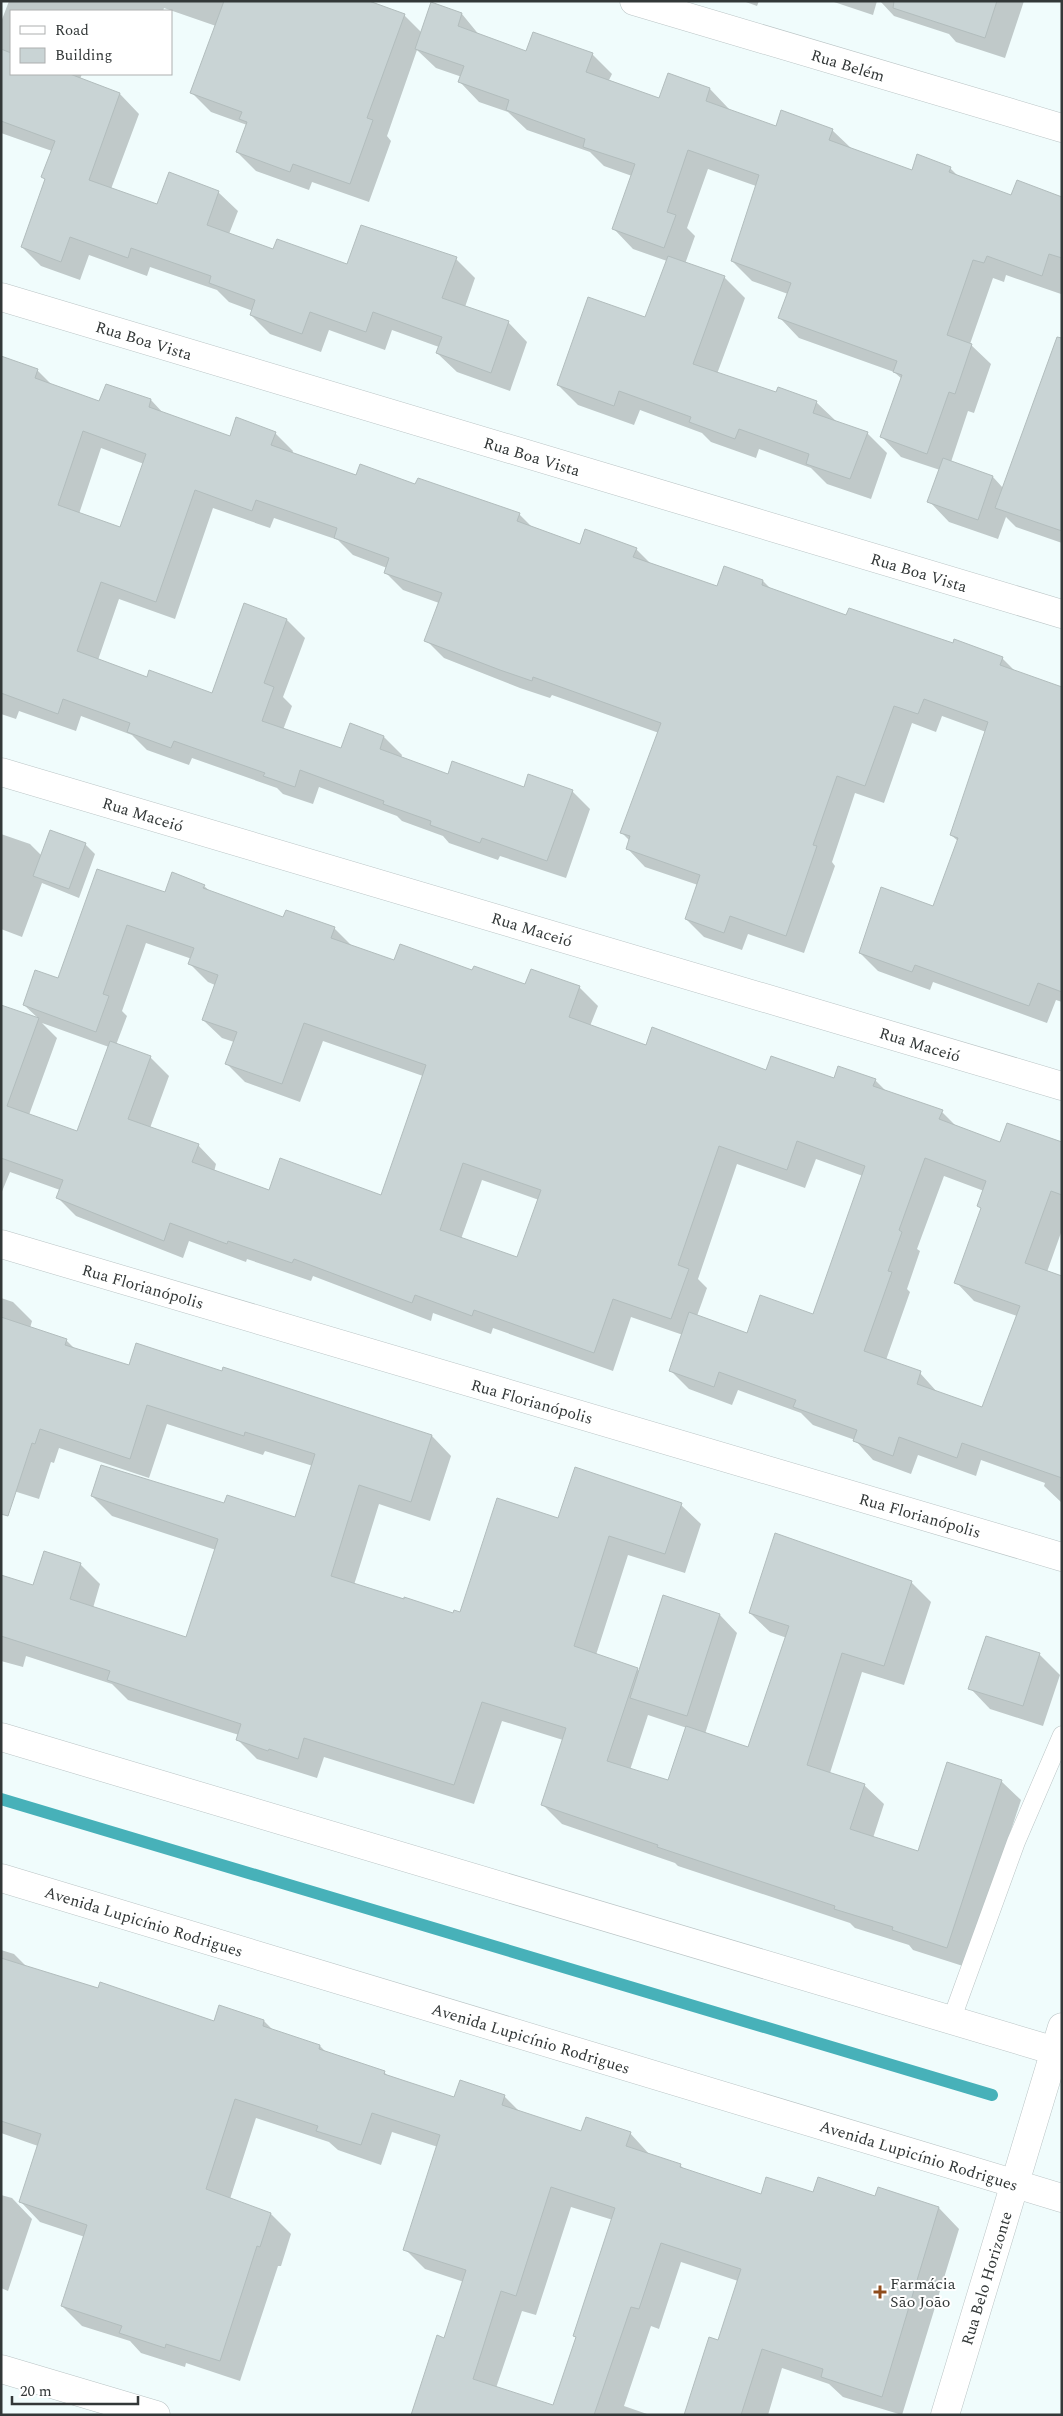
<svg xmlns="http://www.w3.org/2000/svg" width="1063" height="2416" font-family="Spectral,serif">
<rect width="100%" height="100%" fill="#f0fcfc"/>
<g fill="#0003" fill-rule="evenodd">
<polygon points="9,1 365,1 404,15 422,33 462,14 480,36 527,53 592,54 612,74 609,80 660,100 669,75 710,89 729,109 729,111 777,128 832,130 852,149 912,171 950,168 960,178 1012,197 1062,198 1061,294 1006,275 1004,282 993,278 970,344 991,364 974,413 968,411 951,462 993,477 1003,488 1062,371 1062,543 1016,527 1006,517 998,539 949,522 929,501 940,470 901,457 882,437 902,379 894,372 799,338 780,318 788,294 752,281 732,261 756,186 708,169 687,228 695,236 685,264 724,277 745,298 717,374 777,394 816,402 837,422 867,433 887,453 871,499 827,484 811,468 759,449 756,458 711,442 702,433 640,410 634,425 578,405 558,385 646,319 667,261 633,249 614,229 632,176 604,166 590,152 527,130 508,112 479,102 460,82 462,77 436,68 417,50 387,136 391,141 369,202 312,182 309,190 256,171 237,152 247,125 211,112 192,93 216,26 164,8 163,11 11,11 11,74 82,74 80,79 120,94 139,114 111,189 158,206 218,192 238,211 229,234 274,250 348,265 456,259 475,278 465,307 508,322 527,342 510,391 457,372 437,353 439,347 392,330 385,350 329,330 321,352 270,334 251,315 253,311 229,302 217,290 150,267 147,276 89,255 80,280 41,266 22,247 46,180 43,177 52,151 1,133 1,22"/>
<polygon points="743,1 759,1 757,6"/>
<polygon points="831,1 877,1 873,15"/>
<polygon points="880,1 1024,1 1005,58 956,42 949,34 894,16"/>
<path d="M 1,357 L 37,370 L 53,386 L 100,403 L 107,385 L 151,400 L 164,414 L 230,438 L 275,433 L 293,451 L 292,454 L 357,476 L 416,486 L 519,514 L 534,529 L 581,545 L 636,549 L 652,565 L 718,587 L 725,568 L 763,581 L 771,589 L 847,617 L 1002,658 L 1017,673 L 1062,688 L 1062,1002 L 1056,1000 L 1047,1023 L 933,982 L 930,990 L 878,971 L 860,953 L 934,907 L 958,841 L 951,835 L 986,732 L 942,716 L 936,732 L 912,723 L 884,803 L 855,793 L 832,862 L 835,866 L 804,953 L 748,934 L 742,950 L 704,937 L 686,919 L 698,885 L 645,867 L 627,848 L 630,841 L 621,832 L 659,733 L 552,695 L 550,698 L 520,688 L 444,658 L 426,640 L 439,603 L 403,590 L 385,572 L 387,568 L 353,555 L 338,540 L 274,518 L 270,528 L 213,508 L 175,619 L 119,599 L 98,660 L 148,678 L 212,695 L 287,620 L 305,638 L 283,697 L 292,706 L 283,730 L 342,750 L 384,737 L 402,755 L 401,758 L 449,775 L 525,788 L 572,791 L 590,809 L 566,878 L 500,856 L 498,860 L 449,843 L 443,836 L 402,821 L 397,816 L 319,787 L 313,804 L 283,794 L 277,788 L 192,758 L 189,765 L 147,750 L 132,735 L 81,716 L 76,731 L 19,711 L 16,719 L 1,714 ZM 101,448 L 144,464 L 121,529 L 79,514 Z"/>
<polygon points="1,834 30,844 42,856 85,844 95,854 79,898 42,883 22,937 1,929"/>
<path d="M 204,886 L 211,892 L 284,919 L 334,928 L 353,947 L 395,962 L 473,972 L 526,986 L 579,987 L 598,1006 L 590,1026 L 646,1047 L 767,1072 L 834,1080 L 875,1080 L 887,1092 L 942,1112 L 958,1128 L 1001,1143 L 1062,1143 L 1062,1230 L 1047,1272 L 1062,1277 L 1062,1503 L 1044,1486 L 1045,1483 L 981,1460 L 976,1476 L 918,1455 L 911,1474 L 873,1460 L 855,1440 L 813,1425 L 801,1413 L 738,1390 L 732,1405 L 689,1389 L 670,1370 L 683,1335 L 631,1317 L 613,1371 L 493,1328 L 491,1334 L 433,1313 L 431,1321 L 313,1276 L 311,1281 L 247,1259 L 246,1262 L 189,1241 L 183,1258 L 76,1216 L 58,1198 L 60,1190 L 10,1172 L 1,1194 L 1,1006 L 39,1019 L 24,1005 L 59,980 L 165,894 ZM 146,943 L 192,959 L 190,964 L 208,982 L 215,985 L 203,1020 L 222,1038 L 234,1042 L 226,1063 L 245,1082 L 300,1102 L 323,1041 L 423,1076 L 382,1196 L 269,1192 L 214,1172 L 216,1164 L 198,1145 L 150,1128 L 169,1076 L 150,1057 L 116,1045 L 127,1016 L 122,1011 ZM 42,1023 L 109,1047 L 78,1132 L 29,1115 L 57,1038 ZM 816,1159 L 863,1176 L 813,1315 L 747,1335 L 697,1316 L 707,1288 L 698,1279 L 737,1164 L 805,1188 ZM 944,1176 L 984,1191 L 979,1206 L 982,1209 L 956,1282 L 974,1301 L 1017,1316 L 982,1409 L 938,1393 L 920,1373 L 886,1360 L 910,1292 L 907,1289 L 920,1251 L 917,1249 ZM 482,1180 L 539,1200 L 518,1258 L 461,1239 Z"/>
<path d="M 1,1298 L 13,1302 L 32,1321 L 30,1328 L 66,1340 L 75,1349 L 130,1367 L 222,1373 L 224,1368 L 432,1436 L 451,1456 L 430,1521 L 379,1504 L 354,1585 L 454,1614 L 461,1613 L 559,1520 L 681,1505 L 701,1524 L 685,1573 L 628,1555 L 596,1655 L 640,1671 L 720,1615 L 737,1633 L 705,1734 L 748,1748 L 787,1638 L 770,1632 L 750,1613 L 911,1582 L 931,1602 L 904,1685 L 862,1672 L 830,1773 L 864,1785 L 884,1804 L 873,1838 L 919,1853 L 1001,1781 L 1021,1800 L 966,1967 L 913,1950 L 909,1945 L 855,1928 L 850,1923 L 678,1866 L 675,1863 L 562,1824 L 542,1804 L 563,1740 L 502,1721 L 474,1804 L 324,1757 L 317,1778 L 257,1759 L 237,1739 L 239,1735 L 128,1700 L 112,1684 L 26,1656 L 23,1667 L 1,1661 L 1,1576 L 33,1587 L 44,1553 L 81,1565 L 100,1584 L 93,1608 L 187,1639 L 216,1550 L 112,1516 L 92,1496 L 225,1505 L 296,1518 L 313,1466 L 265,1451 L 263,1455 L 167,1424 L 149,1478 L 59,1448 L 54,1463 L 51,1462 L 39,1499 L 1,1487 ZM 648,1715 L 687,1728 L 669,1782 L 630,1770 Z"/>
<polygon points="1039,1654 1060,1675 1043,1726 990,1709 970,1688"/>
<path d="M 1,1950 L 14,1954 L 27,1967 L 215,2023 L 264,2021 L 273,2030 L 320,2046 L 327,2053 L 384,2072 L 390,2078 L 455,2099 L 504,2096 L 521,2113 L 582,2133 L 630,2133 L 650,2155 L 680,2165 L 686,2171 L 761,2195 L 814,2193 L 876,2198 L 878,2188 L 939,2208 L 959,2229 L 902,2415 L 843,2397 L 829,2384 L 782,2368 L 768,2415 L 686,2415 L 719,2341 L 738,2281 L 681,2262 L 659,2329 L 651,2326 L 624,2406 L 650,2415 L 419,2415 L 464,2282 L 425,2269 L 405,2249 L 438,2147 L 392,2132 L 381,2165 L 338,2150 L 329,2142 L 256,2118 L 230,2199 L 271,2214 L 291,2234 L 281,2266 L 278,2266 L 240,2381 L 186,2363 L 185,2367 L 141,2353 L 130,2341 L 82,2326 L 62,2306 L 85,2237 L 40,2222 L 20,2201 L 38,2146 L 1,2133 ZM 571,2207 L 613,2220 L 574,2336 L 577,2338 L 554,2406 L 496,2388 L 522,2311 L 536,2315 Z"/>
<polygon points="1,2195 12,2198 32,2219 8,2291 1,2288"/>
</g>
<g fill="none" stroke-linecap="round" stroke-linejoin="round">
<polyline stroke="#47b1b9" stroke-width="12" points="1,1799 992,2095"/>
</g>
<g fill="#c9d4d5" stroke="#b2bdbd" fill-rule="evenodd">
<polygon points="224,1 369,1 405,14 367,118 373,120 350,184 293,164 290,172 236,152 247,122 239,119 242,112 190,93"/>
<polygon points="894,1 997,1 985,38 893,8"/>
<polygon points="431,2 462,13 458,26 526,51 533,32 593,53 586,72 659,98 668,73 710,88 706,101 776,126 781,110 833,129 829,140 912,170 917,154 951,167 949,172 1011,195 1017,180 1062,197 1062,258 1049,254 1042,276 987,256 984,263 973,260 947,335 972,344 955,394 949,392 927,454 880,437 902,375 893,372 897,361 778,318 791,283 731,261 759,175 688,150 667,212 676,215 664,248 612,229 635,164 583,147 585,139 506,110 509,100 458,82 464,66 415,49"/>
<polygon points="1,49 11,53 11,74 70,74 120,93 89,180 157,204 169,172 219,191 207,225 273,249 277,239 347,264 361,225 457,257 442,298 509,321 491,373 436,353 442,337 373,312 366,332 310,312 302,334 250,315 255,300 209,283 211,276 131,248 128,258 70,237 61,262 21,247 45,179 41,177 55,141 1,121"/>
<polygon points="668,256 725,276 693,364 776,392 778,387 817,401 813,413 868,432 850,479 806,464 809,454 739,429 735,439 689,422 691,417 619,391 614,406 557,385 588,297 645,317"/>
<polygon points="1057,337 1062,338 1062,531 995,508"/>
<path d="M 1,356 L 38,369 L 35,378 L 99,401 L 106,384 L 151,399 L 149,407 L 230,436 L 236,417 L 276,432 L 271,445 L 356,475 L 360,464 L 415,484 L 418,478 L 520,513 L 517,521 L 580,544 L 585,529 L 637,548 L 633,557 L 717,586 L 724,566 L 763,580 L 762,585 L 846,615 L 849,608 L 953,643 L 954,639 L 1003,657 L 1000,665 L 1062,687 L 1062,992 L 1038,983 L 1029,1006 L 915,965 L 912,972 L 859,953 L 881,887 L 933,906 L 958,838 L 950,835 L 988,722 L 924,699 L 918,714 L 894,706 L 865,786 L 837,776 L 813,845 L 817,846 L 786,936 L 730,916 L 724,933 L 685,919 L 700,875 L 626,849 L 630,836 L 620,833 L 661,723 L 533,677 L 532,681 L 500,670 L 424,641 L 442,593 L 384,573 L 389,558 L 334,538 L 337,528 L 256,500 L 252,511 L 195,490 L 156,602 L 101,582 L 77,651 L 147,677 L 149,670 L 212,693 L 244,603 L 287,619 L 264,683 L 274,687 L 262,721 L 341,748 L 350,723 L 384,736 L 380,749 L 448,774 L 452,761 L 524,787 L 528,774 L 573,790 L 547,861 L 482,838 L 480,843 L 430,825 L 431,821 L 383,804 L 384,801 L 300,770 L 295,787 L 263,776 L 265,773 L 174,741 L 171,748 L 127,732 L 130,723 L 63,699 L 58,714 L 1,693 ZM 83,431 L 146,454 L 120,527 L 58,505 Z"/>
<polygon points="943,458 993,476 978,520 927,502"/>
<polygon points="50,830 86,843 69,889 33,876"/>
<path d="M 97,869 L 165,892 L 172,872 L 205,885 L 203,888 L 283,917 L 286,910 L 335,927 L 331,938 L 394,960 L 400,944 L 472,970 L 474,966 L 525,984 L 531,969 L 580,986 L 569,1017 L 646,1045 L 652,1027 L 766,1070 L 771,1056 L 834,1078 L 838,1066 L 876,1079 L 873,1086 L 943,1110 L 939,1119 L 1000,1142 L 1007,1123 L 1062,1142 L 1062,1195 L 1051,1191 L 1025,1263 L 1062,1276 L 1062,1478 L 962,1443 L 957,1458 L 899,1437 L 893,1456 L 853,1441 L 857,1430 L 793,1407 L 796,1400 L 719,1372 L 714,1387 L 669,1371 L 689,1312 L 747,1333 L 760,1295 L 813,1314 L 865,1166 L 797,1141 L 787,1170 L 719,1146 L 678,1265 L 689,1269 L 671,1319 L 613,1299 L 594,1353 L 474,1310 L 472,1316 L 415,1295 L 412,1303 L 294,1259 L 292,1263 L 228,1241 L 227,1244 L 170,1223 L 164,1241 L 56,1198 L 63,1180 L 1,1158 L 1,1005 L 39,1018 L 7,1106 L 77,1131 L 110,1041 L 151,1056 L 128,1119 L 199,1144 L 192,1162 L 269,1190 L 280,1158 L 381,1195 L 426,1065 L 304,1023 L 282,1084 L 225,1064 L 237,1032 L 202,1020 L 218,975 L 188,964 L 194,948 L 127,925 L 103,994 L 109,996 L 96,1032 L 23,1005 L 35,970 L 58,978 ZM 925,1158 L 986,1181 L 977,1206 L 981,1208 L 954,1283 L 1020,1306 L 982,1407 L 917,1384 L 921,1371 L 864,1351 L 892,1272 L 888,1271 L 902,1232 L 899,1230 ZM 463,1163 L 541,1190 L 517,1257 L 440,1230 Z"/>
<polygon points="1,1317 67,1339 65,1345 129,1365 136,1343 222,1371 223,1367 432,1435 411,1502 359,1485 331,1576 404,1599 404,1597 453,1613 454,1610 460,1612 497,1498 558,1518 575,1467 682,1503 665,1554 609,1536 574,1646 638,1668 607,1761 668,1780 686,1726 748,1747 789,1626 749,1613 775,1533 912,1581 884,1666 842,1653 807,1765 865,1784 850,1829 918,1851 947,1762 1002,1780 947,1948 892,1930 893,1927 834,1909 835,1906 657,1847 658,1845 541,1805 566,1728 482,1702 454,1785 304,1738 298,1759 269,1749 268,1751 236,1740 241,1724 107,1680 110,1671 1,1636 1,1575 33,1585 44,1551 81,1563 70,1599 186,1637 218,1539 91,1496 101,1465 224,1503 227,1495 295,1517 315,1454 245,1432 244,1436 147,1405 130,1459 40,1429 35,1444 32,1443 8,1516 1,1514"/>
<polygon points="663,1595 720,1614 687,1716 630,1698"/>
<polygon points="986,1636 1040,1653 1023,1706 968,1689"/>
<path d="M 1,1958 L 98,1988 L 100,1982 L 214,2021 L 219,2005 L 264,2020 L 263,2026 L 320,2045 L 319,2049 L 385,2071 L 384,2074 L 454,2097 L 460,2080 L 505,2095 L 502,2105 L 581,2131 L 586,2117 L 631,2132 L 626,2146 L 681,2164 L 680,2167 L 761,2194 L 766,2177 L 813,2192 L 818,2177 L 875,2196 L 878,2187 L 939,2207 L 882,2397 L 821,2377 L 823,2369 L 762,2349 L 741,2415 L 684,2415 L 709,2337 L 718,2340 L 741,2269 L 661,2243 L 639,2309 L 631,2307 L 594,2415 L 411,2415 L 437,2335 L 444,2338 L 466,2270 L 403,2250 L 440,2135 L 372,2113 L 361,2145 L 316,2131 L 318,2126 L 235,2099 L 206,2189 L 271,2213 L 260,2247 L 257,2246 L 220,2361 L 166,2344 L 165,2348 L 119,2333 L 122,2326 L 61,2306 L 87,2225 L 19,2202 L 41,2134 L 1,2121 ZM 551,2187 L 615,2208 L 573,2336 L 576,2337 L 553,2405 L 473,2379 L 501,2291 L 516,2296 Z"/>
</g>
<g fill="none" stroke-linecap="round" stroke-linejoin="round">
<defs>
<polyline id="lane" points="951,2021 1016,1842 1062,1735"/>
<g id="street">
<polyline points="634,1 1062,128"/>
<polyline points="1,297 1062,614"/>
<polyline points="1,772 1062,1086"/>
<polyline points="1,1244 1062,1557"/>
<polyline points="1,2369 156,2415"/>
</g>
<g id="secondary">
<polyline points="1,1737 1062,2053"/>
<polyline points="1,1878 1062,2198"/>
<polyline points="945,2415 1062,2027"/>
</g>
</defs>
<use href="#lane" stroke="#bac4c5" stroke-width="19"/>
<use href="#street" stroke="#bac4c5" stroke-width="29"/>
<use href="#secondary" stroke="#bac4c5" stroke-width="29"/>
<use href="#lane" stroke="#fff" stroke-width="18"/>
<use href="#street" stroke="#fff" stroke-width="28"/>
<use href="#secondary" stroke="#fff" stroke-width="28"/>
</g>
<path fill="#8f4c1c" stroke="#fff" stroke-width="2" d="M877.5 2284.5h5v5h5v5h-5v5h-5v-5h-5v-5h5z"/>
<g text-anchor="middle" stroke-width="4" stroke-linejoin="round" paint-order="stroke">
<g font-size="16" fill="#333838" stroke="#fff">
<text transform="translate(848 65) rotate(17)" y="6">Rua Belém</text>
<text transform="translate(144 340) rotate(17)" y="6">Rua Boa Vista</text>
<text transform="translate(532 456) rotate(17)" y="6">Rua Boa Vista</text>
<text transform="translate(919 572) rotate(17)" y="6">Rua Boa Vista</text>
<text transform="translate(143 814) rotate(17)" y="6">Rua Maceió</text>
<text transform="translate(532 929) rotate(17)" y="6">Rua Maceió</text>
<text transform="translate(920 1044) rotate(17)" y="6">Rua Maceió</text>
<text transform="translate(143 1286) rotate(16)" y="6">Rua Florianópolis</text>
<text transform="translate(532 1401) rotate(16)" y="6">Rua Florianópolis</text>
<text transform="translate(920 1515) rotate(16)" y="6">Rua Florianópolis</text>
<text transform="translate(144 1921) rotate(17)" y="6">Avenida Lupicínio Rodrigues</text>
<text transform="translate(531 2038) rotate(17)" y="6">Avenida Lupicínio Rodrigues</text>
<text transform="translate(919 2155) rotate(17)" y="6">Avenida Lupicínio Rodrigues</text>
<text transform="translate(986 2278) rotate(-73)" y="6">Rua Belo Horizonte</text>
</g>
<g font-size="16" fill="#333838" stroke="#fff" text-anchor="start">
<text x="890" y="2289">Farmácia<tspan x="890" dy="18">São João</tspan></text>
</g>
</g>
<rect width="1063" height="2416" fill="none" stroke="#333838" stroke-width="5"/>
<rect x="10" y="10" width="162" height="65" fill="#ffffff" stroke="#adafaf"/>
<rect x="20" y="26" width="25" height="8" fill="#ffffff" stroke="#adafaf"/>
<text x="55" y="35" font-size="15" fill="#333838">Road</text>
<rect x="20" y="48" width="25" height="15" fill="#c9d4d5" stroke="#adafaf"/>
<text x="55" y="60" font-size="15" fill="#333838">Building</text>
<path d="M12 2396v8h126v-8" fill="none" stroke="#333838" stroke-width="2.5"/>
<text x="20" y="2396" font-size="15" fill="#333838" stroke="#ffffff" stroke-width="4" paint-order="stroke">20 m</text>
</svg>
